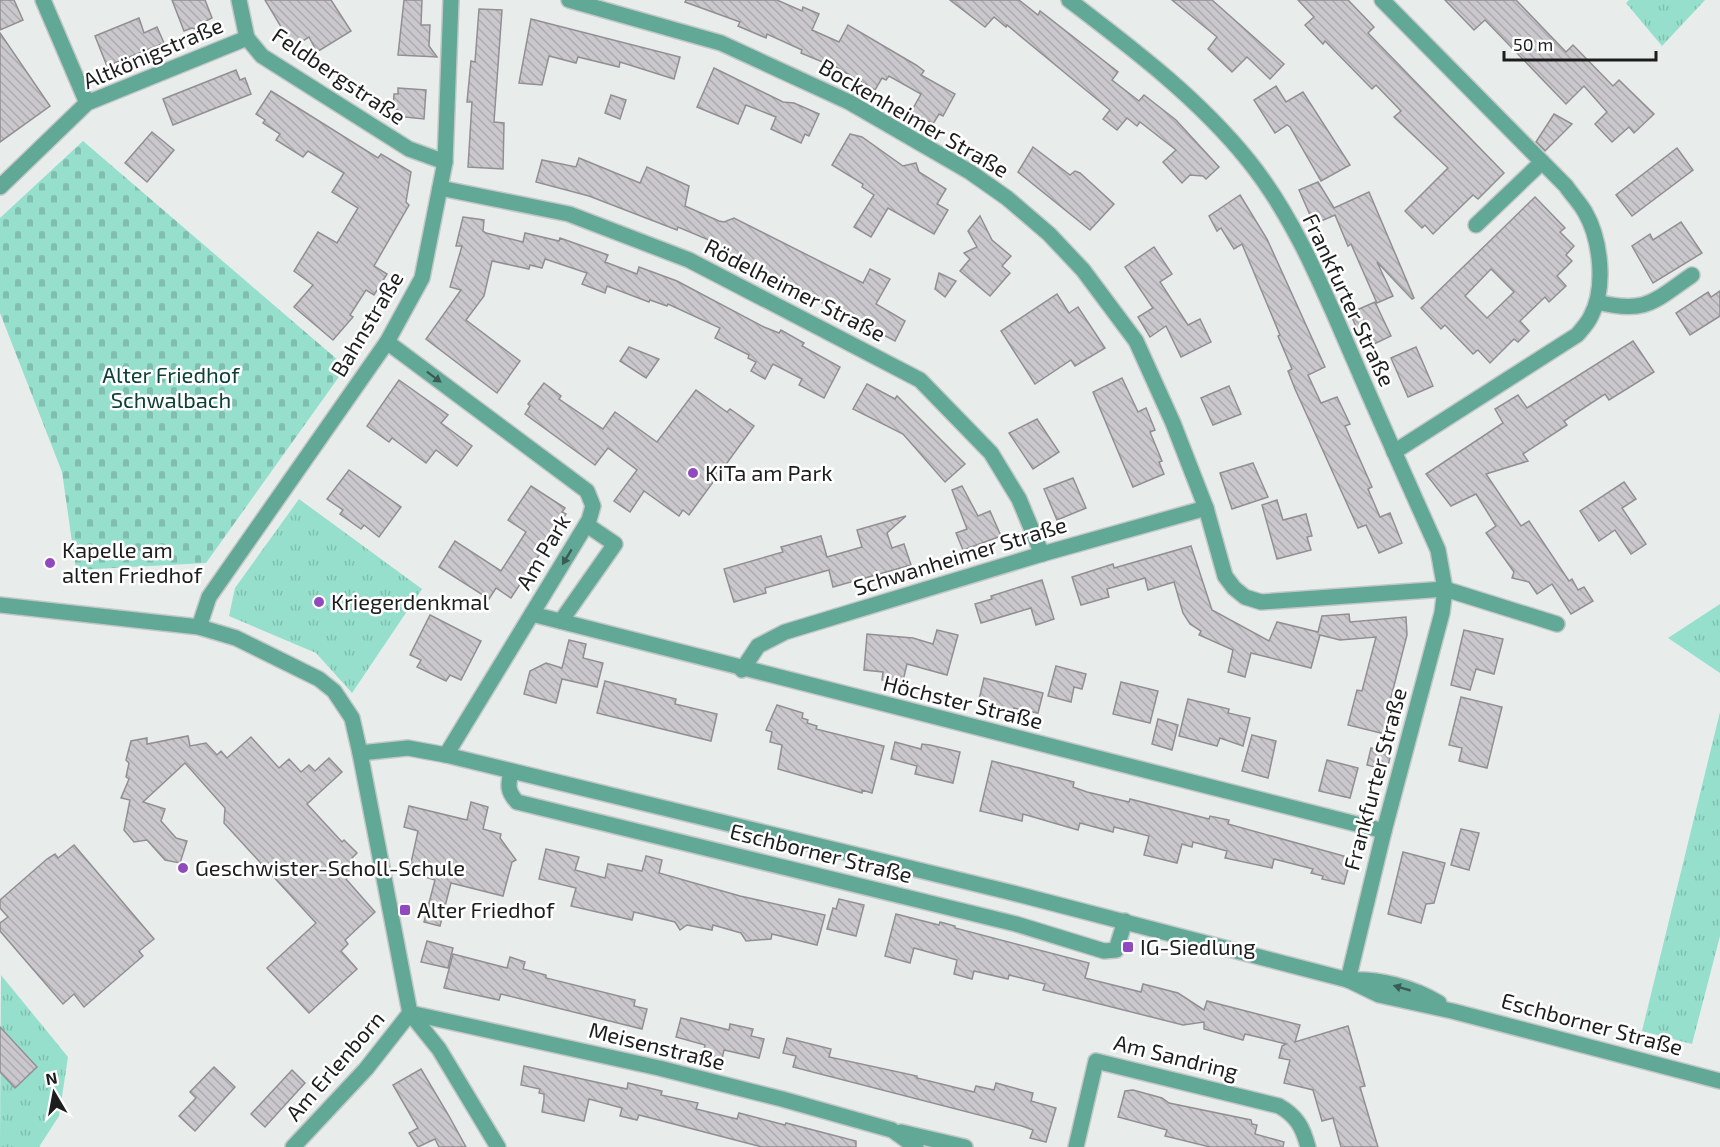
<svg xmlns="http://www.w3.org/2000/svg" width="1720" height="1147" font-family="'Exo 2',sans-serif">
<defs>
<pattern id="grass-tufts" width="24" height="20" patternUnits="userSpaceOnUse" patternTransform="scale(1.5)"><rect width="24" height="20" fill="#95dfcc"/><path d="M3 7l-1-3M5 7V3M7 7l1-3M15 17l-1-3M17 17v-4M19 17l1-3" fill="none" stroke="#80bfaf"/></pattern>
<pattern id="cemetery-stones" width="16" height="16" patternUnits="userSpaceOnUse" patternTransform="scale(1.5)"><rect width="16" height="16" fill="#95dfcc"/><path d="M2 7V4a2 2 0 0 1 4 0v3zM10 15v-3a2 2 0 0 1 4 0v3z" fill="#80bfaf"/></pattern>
<pattern id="building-back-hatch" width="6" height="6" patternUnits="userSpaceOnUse" patternTransform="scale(1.5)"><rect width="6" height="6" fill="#cac8cc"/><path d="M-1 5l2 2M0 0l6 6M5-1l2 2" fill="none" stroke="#adabaf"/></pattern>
</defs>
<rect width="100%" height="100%" fill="#e8edec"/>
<g fill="url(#grass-tufts)">
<polygon points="1629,0 1705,0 1662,46 1626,3"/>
<polygon points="299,499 422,589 352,693 316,653 229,616 235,588"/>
<polygon points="1720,604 1720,673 1668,638"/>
<polygon points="1720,712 1720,936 1692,1044 1642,1031"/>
<polygon points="1,975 68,1057 59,1116 39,1147 0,1147"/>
</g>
<polygon fill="url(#cemetery-stones)" points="83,141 346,367 206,563 76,570 62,472 0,313 0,218"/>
<g fill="url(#building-back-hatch)" stroke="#928f93" stroke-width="1.5" fill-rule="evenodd">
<polygon points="0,0 14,0 23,20 0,30"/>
<polygon points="172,0 205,0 212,18 206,21 202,31 192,28 184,31"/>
<polygon points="265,0 331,0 351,31 317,52 309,37 293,47"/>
<polygon points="404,0 422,0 421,25 430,25 429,46 437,57 398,55"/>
<polygon points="686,0 777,0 802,11 803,7 819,14 812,30 839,42 848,25 916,65 924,71 921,75 955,94 943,116 939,114 933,124 911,112 921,94 889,76 886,80 882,78 875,90 826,61 825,63 801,53 802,50 767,34 766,38 738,26 740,22 685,2"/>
<polygon points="950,0 1019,0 1038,15 1040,11 1118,72 1112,80 1139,101 1144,95 1176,120 1219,167 1206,179 1203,176 1190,175 1182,183 1163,162 1176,150 1140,122 1137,126 1127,118 1117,130 1103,119 1110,110 1007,25 1006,27 994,17 985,27"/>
<polygon points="1172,0 1212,0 1284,64 1270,79 1247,57 1232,72 1208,49 1217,37"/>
<polygon points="1298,0 1348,0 1374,27 1368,33 1504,173 1478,199 1473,195 1433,234 1425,225 1422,228 1405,211 1448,168 1394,117 1401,111 1376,85 1372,89 1325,41 1323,44 1305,25 1314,17"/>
<polygon points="1445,0 1516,0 1566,52 1573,45 1613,86 1619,80 1654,114 1634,133 1629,127 1612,142 1595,124 1607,112 1584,86 1566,104 1485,20 1474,30"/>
<polygon points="479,9 502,10 494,122 504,123 503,169 468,167 472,102 467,102 471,61 475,62"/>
<polygon points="139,18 144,33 157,27 164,43 107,66 95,36"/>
<polygon points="531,19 680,57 674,79 620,62 619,67 578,57 576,63 549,56 542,85 519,83"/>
<polygon points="0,33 50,106 0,142"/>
<polygon points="714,68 783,102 794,103 819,114 809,136 805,134 801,143 771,129 776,117 746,105 738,124 697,107"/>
<polygon points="236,70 240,80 245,78 251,94 173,125 163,99"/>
<polygon points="1276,86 1286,102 1303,92 1350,165 1321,181 1290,127 1287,125 1275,133 1254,100"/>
<polygon points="398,88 426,90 424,119 396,116 397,110 393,110 394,94 398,94"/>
<polygon points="271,91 378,158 381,154 411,172 406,202 409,205 374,266 387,274 374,295 366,290 350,315 353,317 333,340 294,307 313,285 294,271 318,232 337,243 358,208 332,192 344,173 308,151 303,157 276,140 280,134 263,123 265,120 256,114"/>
<polygon points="611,95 626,100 620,119 605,113"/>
<polygon points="1554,114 1572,124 1545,151 1536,142"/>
<polygon points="152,132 174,150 147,182 125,163"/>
<polygon points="850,134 862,137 903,166 916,163 919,172 946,189 937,204 948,210 934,234 888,208 871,237 854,227 874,195 862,187 863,184 832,165"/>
<polygon points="1033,147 1070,175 1075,171 1080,173 1114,204 1090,230 1018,172"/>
<polygon points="1677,148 1693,170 1632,216 1616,195"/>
<polygon points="579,158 640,183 647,167 689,186 685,206 719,221 724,222 734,218 863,283 870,269 890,279 876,304 905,321 895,341 707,243 709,240 678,227 677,230 589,196 536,182 542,160 576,167"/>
<polygon points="1318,182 1334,208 1369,192 1414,298 1412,299 1377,262 1393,296 1377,303 1351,244 1348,246 1335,215 1314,224 1299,190"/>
<polygon points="1240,195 1267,239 1325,367 1308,375 1321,403 1337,397 1350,424 1345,426 1372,487 1368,489 1380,517 1390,513 1402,543 1379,553 1366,525 1358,528 1295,389 1288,371 1292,369 1278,336 1280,335 1242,244 1234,249 1221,228 1217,231 1209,216"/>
<path d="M 1535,197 L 1565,228 L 1560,232 L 1574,246 L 1566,255 L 1572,261 L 1557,276 L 1566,286 L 1549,302 L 1545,297 L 1520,321 L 1529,331 L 1518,342 L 1514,339 L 1490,363 L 1478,350 L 1473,354 L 1445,325 L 1441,329 L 1421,308 ZM 1491,269 L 1514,292 L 1487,318 L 1465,296 Z"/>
<polygon points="980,216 992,240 1011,256 1002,266 1010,273 990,296 960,271 970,259 964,253 977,247 968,231"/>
<polygon points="463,217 484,220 483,231 486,233 523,242 525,233 559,241 560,238 608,255 605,262 637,274 639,267 677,281 764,327 779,333 781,330 804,343 802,346 840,367 824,398 799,385 802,379 773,364 765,379 751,371 756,362 748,358 749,355 715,338 720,328 668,304 667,306 650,300 649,302 607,286 605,293 582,284 587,273 545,259 542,268 530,265 529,269 492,261 484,296 466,320 520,361 497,393 426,339 461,290 450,287 462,246 456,246"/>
<polygon points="1681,222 1702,253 1653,283 1632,246 1650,234 1653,240"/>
<polygon points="1154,247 1172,274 1160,282 1188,325 1200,319 1211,342 1181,357 1166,326 1150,337 1138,317 1153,308 1125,267"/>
<polygon points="939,273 956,281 945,297 935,289"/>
<polygon points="1720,291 1720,316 1690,335 1676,313 1708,292 1711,297"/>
<polygon points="1057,294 1069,313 1078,307 1105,348 1075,366 1071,360 1035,384 1001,331"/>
<polygon points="1375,302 1391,336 1374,344 1367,327 1358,331 1350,313"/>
<polygon points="1633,341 1654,372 1609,400 1605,394 1564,421 1567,425 1523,454 1528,461 1486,474 1521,526 1529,521 1569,581 1572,579 1578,590 1584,587 1593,601 1571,614 1552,584 1537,594 1529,582 1512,578 1514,572 1486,533 1496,526 1476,494 1451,506 1426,474 1503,423 1495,409 1518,395 1527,408"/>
<polygon points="629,347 659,359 646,378 620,361"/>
<polygon points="1416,347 1433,386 1408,397 1391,358"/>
<polygon points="1122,378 1138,412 1146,408 1155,430 1150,432 1162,461 1159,462 1164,474 1133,487 1093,392"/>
<polygon points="399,380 448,415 441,423 472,446 457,466 436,450 426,463 392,438 389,442 367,426"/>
<polygon points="544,383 561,396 559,399 603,429 615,412 657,442 696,390 727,412 730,409 754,426 689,515 683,510 679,516 644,491 630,512 614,501 637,470 608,448 595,465 525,414 530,406 528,404"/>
<polygon points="867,384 895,399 897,396 965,464 945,482 903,434 853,409"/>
<polygon points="1229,386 1241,414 1213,425 1201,398"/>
<polygon points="1037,419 1059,452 1033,469 1009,433"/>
<polygon points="1253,463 1268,497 1232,509 1220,473"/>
<polygon points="349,470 401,507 379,537 364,525 361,529 340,514 343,510 327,499"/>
<polygon points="1073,478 1086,508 1057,520 1044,489"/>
<polygon points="1624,482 1636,499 1622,508 1646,544 1631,554 1615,530 1599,541 1580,511"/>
<polygon points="531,486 565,508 562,512 566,514 511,598 496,588 489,599 439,567 455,541 501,571 526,532 508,520"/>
<polygon points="962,486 978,516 990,511 1001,536 963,550 956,533 967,529 952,490"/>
<polygon points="1277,500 1283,520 1306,514 1312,536 1307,537 1311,550 1277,559 1262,505"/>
<polygon points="906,516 887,533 892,548 904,544 911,565 833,587 829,570 765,588 766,593 734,602 724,569 783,552 781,547 821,536 827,557 862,547 857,530"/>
<polygon points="1191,546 1212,610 1269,641 1277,622 1318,632 1322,616 1349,614 1350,622 1406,617 1407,635 1388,709 1391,710 1385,734 1348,725 1357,690 1362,691 1376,637 1340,640 1320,635 1311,668 1251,653 1245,677 1228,672 1233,650 1199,635 1201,631 1190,624 1183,613 1174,582 1148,590 1145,578 1107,589 1109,597 1081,605 1072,577 1113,564 1114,568"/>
<polygon points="1042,580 1054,619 1036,625 1031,608 981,623 975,604 992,599 991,596"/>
<polygon points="430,615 481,641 461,680 450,675 446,681 417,667 421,660 410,655"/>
<polygon points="937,630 958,635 947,675 907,664 902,685 882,680 883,672 864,670 867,634 913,638 933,644"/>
<polygon points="1464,630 1503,639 1494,674 1476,669 1470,690 1451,685"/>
<polygon points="569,640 586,644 583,658 603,663 597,687 562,679 556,703 524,694 530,671 546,663 562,668"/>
<polygon points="1056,666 1086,674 1082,689 1074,687 1071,702 1048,696"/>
<polygon points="984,678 1043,693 1038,713 1014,708 1013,713 978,704"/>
<polygon points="605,681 676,699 675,704 717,714 711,741 597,713"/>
<polygon points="1121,682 1158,691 1150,723 1113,714"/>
<polygon points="1461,697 1502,707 1487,768 1459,761 1462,748 1449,745"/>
<polygon points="1188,699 1229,709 1228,713 1250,718 1243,746 1220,738 1217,746 1179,736"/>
<polygon points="777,705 803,713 802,718 808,720 807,723 817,726 816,729 884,746 872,793 862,790 862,793 778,769 782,745 770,742 772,732 766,730"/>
<polygon points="1158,719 1178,725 1172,750 1152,744"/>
<polygon points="1252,735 1276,741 1268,778 1242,771"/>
<polygon points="188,736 190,746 206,743 217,755 221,751 227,758 251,737 279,768 289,759 301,772 309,765 315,771 329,758 342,772 307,804 342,842 344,840 357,853 352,858 359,867 346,879 375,912 345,940 348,944 341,951 357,969 309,1013 267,968 316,923 224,823 225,808 185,763 143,802 165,809 161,821 176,838 187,841 180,863 165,860 147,840 134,842 124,830 130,800 121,798 129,779 126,777 129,763 126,760 131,741 147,738 147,744"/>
<polygon points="895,742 921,749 922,744 930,745 960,752 953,783 915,774 917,766 891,759"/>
<polygon points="1371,748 1391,753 1387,770 1367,765"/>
<polygon points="1327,760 1358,768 1350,798 1319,791"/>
<polygon points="992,761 1074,782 1073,787 1087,792 1129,802 1130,799 1209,819 1210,816 1229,820 1228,824 1351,858 1344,884 1322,879 1323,876 1311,873 1313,869 1274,859 1272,868 1225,858 1227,851 1193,842 1192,847 1182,844 1177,863 1144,855 1149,836 1114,827 1113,832 1080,823 1078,830 1023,814 1022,821 980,811"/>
<polygon points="471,802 488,807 483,829 501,834 500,838 516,860 512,862 503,896 451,883 440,926 424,922 435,880 409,872 418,831 404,827 409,806 467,820"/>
<polygon points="1461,829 1479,833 1469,870 1451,865"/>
<polygon points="74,845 154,939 139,951 143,956 84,1007 74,994 63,1004 0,931 0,923 8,917 0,908 0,900 47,859 55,854 58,858"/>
<polygon points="546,849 579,857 575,870 605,878 608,864 642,871 646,856 662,860 659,873 740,896 825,915 817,945 772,934 771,939 746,941 741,933 713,925 712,930 687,925 680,930 675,922 634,912 632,920 571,906 576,888 539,879"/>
<polygon points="1403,852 1445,863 1434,903 1426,904 1421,923 1388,914"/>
<polygon points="839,899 864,905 856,936 827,929 833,908 836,909"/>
<polygon points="896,914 939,925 940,922 955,926 955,928 1089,963 1085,978 1141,992 1143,984 1178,993 1204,1010 1207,1001 1300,1025 1295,1042 1348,1026 1365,1086 1360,1087 1378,1147 1341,1147 1333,1118 1322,1121 1313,1090 1284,1083 1290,1060 1279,1058 1282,1046 1286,1044 1245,1034 1243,1040 1204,1029 1204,1022 1183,1025 1080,999 1043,990 1045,984 1009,975 1008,979 974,971 972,979 954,974 957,960 914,948 910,963 885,956"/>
<polygon points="427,941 453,948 448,968 421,962"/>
<polygon points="453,954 507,968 510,957 525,962 523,969 546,975 546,978 635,1000 634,1006 647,1009 642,1029 501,994 499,1000 444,988"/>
<polygon points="681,1018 729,1030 730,1024 753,1029 751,1036 764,1039 759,1058 724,1050 722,1059 703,1054 705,1045 676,1037"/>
<polygon points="0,1027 37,1067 15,1088 0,1072"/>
<polygon points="787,1038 831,1049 829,1057 917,1076 917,1078 974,1092 976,1086 994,1090 996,1083 1033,1093 1031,1101 1056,1108 1046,1142 1030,1138 1033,1130 1022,1126 793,1067 796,1056 783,1053"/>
<polygon points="524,1066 627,1089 628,1083 662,1091 661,1095 698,1103 696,1109 737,1119 739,1113 785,1125 786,1123 856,1141 856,1147 762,1147 639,1115 637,1120 620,1116 622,1108 589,1099 584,1121 542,1112 544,1099 544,1094 539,1093 540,1089 521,1085"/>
<polygon points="214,1067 235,1087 195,1131 179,1116 196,1098 190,1092"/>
<polygon points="421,1069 449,1116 466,1147 439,1147 435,1139 418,1147 409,1133 418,1128 393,1085"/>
<polygon points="292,1070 305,1083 265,1127 251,1114"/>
<polygon points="1133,1090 1162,1098 1169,1103 1251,1120 1252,1124 1257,1125 1255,1134 1284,1142 1283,1147 1210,1147 1165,1136 1167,1130 1118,1117 1125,1091"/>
</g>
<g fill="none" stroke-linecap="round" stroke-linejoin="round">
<defs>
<g id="minor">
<polyline points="43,0 87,103"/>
<polyline points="239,0 247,38 262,56 409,149 445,162"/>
<polyline points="569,0 721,43 849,102 970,172 1007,198 1049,234 1083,270 1136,341 1173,423 1206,508 1225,576 1234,588 1245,597 1261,602 1445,589 1557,624"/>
<path d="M 1069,0 C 1133,49 1197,97 1248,160 C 1295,218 1324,291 1354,360 C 1381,423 1410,487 1438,550 L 1445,589 L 1442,613 L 1384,831 L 1348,980"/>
<path d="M 1382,0 L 1566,186 C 1572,195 1580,203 1585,212 C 1601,240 1606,288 1591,316 C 1588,323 1582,329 1577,335 L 1394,452"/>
<polyline points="0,187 87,103 247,38"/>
<polyline points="440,188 569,214 689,260 920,380 991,453 1019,499 1042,554"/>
<polyline points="1476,225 1542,162"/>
<path d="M 1597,302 C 1646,314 1653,302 1692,275"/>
<polyline points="387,342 587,491 593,506 589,520 446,755"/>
<polyline points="0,605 199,627 236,638 319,679 334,691 352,718 360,753 410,1013 439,1049 498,1147"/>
<polyline points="532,614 1384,831"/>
<polyline points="561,621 615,544 587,525"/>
<polyline points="199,627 209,597 387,342 422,278 445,162 451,0"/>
<polyline points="742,670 758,646 785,632 1042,554 1206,508"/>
<polyline points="360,753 408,748 446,755 1009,892 1348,980 1379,995 1452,1011 1720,1081"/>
<path d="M 511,772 C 508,785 507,791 517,802 L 1016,924 L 1104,951 L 1116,950 L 1125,921"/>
<path d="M 1348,980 C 1378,978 1413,987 1439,1003"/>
<polyline points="410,1013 659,1068 782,1099 892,1130 916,1147"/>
<polyline points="901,1132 965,1147"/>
<polyline points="293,1147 366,1069 410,1013"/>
<path d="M 1076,1147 L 1096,1061 L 1279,1106 C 1297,1116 1303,1128 1308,1147"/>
</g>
</defs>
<use href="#minor" stroke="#c3c8c7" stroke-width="18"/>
<use href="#minor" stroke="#61a897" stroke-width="15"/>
</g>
<defs><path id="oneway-solid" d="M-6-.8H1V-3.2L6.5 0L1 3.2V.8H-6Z" transform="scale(1.5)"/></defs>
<g fill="#3b5c54">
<use href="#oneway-solid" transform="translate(434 377) rotate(37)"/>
<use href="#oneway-solid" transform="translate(567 557) rotate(121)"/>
<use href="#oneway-solid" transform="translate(1402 988) rotate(-164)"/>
</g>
<g fill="#914abd" stroke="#fff" stroke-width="2">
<circle cx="693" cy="473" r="6"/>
<circle cx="50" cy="563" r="6"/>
<circle cx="319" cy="602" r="6"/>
<circle cx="183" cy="868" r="6"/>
<rect x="399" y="904" width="12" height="12" rx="3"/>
<rect x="1122" y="941" width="12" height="12" rx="3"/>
</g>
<g text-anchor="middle" stroke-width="5" stroke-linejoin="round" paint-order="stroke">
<g font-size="22" fill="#1c1e1d" stroke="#fff">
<text transform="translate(153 53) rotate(-23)" y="8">Altkönigstraße</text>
<text transform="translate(339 76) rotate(34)" y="8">Feldbergstraße</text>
<text transform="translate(914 118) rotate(30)" y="8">Bockenheimer Straße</text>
<text transform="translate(795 290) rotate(27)" y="8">Rödelheimer Straße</text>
<text transform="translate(1349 300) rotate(65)" y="8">Frankfurter Straße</text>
<text transform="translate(367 324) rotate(-59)" y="8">Bahnstraße</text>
<text transform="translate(543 552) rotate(-59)" y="8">Am Park</text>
<text transform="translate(960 556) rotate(-17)" y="8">Schwanheimer Straße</text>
<text transform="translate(963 702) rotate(14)" y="8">Höchster Straße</text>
<text transform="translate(1375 779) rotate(-75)" y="8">Frankfurter Straße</text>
<text transform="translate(821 853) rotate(14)" y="8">Eschborner Straße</text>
<text transform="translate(1592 1024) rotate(15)" y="8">Eschborner Straße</text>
<text transform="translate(657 1046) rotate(14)" y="8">Meisenstraße</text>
<text transform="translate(1176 1057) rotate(14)" y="8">Am Sandring</text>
<text transform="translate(335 1066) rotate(-49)" y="8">Am Erlenborn</text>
</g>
<g font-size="22" fill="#0d4137" stroke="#fff">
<text x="171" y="383">Alter Friedhof<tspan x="171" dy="25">Schwalbach</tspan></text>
</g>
<g font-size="22" fill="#1c1e1d" stroke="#fff" text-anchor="start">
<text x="705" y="481">KiTa am Park</text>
<text x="62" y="558">Kapelle am<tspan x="62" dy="25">alten Friedhof</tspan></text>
<text x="331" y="610">Kriegerdenkmal</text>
<text x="195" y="876">Geschwister-Scholl-Schule</text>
<text x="417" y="918">Alter Friedhof</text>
<text x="1140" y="955">IG-Siedlung</text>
</g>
</g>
<g transform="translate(54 1093) rotate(350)" stroke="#ffffff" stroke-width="4.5" paint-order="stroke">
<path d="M0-4.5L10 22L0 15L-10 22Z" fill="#1c1e1d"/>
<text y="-9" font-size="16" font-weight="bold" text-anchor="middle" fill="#1c1e1d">N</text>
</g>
<path d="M1504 51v9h152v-9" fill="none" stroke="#1c1e1d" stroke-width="3"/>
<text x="1513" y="51" font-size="18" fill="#1c1e1d" stroke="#ffffff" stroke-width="4.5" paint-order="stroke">50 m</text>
</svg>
